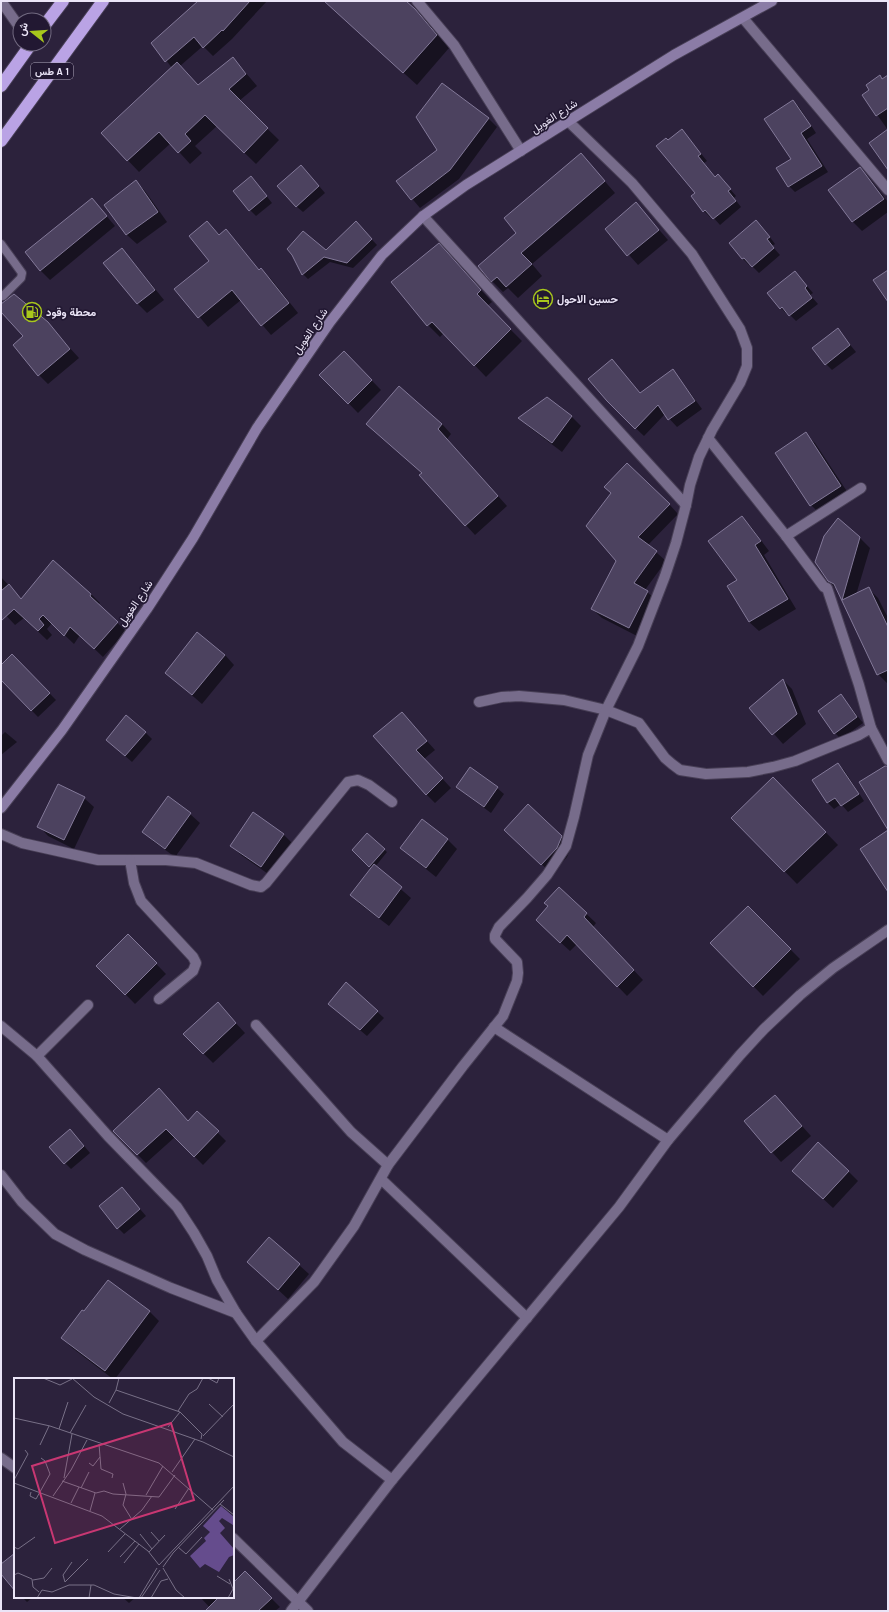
<svg xmlns="http://www.w3.org/2000/svg" width="889" height="1612" font-family="Karla,Vazirmatn,sans-serif">
<rect width="100%" height="100%" fill="#2c223c"/>
<g fill="#0007">
<polygon points="199,1 267,1 232,39 213,56 203,46 180,66 198,86 233,58 257,86 239,101 279,140 256,164 217,126 195,146 202,153 190,164 171,143 139,172 102,133 172,68 153,43"/>
<polygon points="327,1 405,1 428,23 449,48 417,85 339,14"/>
<polygon points="879,76 883,79 888,76 888,166 888,130 863,95 870,90"/>
<polygon points="792,101 799,107 816,133 807,139 828,172 795,192 789,186 793,159"/>
<polygon points="488,118 497,127 459,179 420,208 398,182"/>
<polygon points="682,130 707,161 704,163 715,177 718,175 736,196 734,198 741,207 720,225 712,216 710,217 704,211 692,196 696,193 668,141"/>
<polygon points="581,154 615,193 532,264 542,276 518,298 508,288 503,292 492,281 517,233"/>
<polygon points="860,168 869,178 888,202 888,212 862,231 852,221"/>
<polygon points="307,172 325,193 303,212 296,206"/>
<polygon points="136,182 145,191 167,222 137,244 127,235 105,205"/>
<polygon points="257,184 272,203 256,216 250,210"/>
<polygon points="92,199 115,226 50,280 40,270"/>
<polygon points="636,203 668,240 638,265 606,229"/>
<polygon points="207,222 220,235 226,230 235,240 260,271 261,270 271,279 298,313 271,335 241,300 208,327 176,289 210,261"/>
<polygon points="356,223 377,245 353,268 330,262 308,279 303,274"/>
<polygon points="763,228 775,244 772,246 780,255 759,273 750,264 749,265 743,259 730,243"/>
<polygon points="121,250 131,259 164,300 147,313 138,304 105,263"/>
<polygon points="450,256 492,302 487,306 522,341 486,377 444,333 440,337 428,325 393,282"/>
<polygon points="795,272 813,293 810,295 818,304 796,321 788,313 787,314 781,308"/>
<polygon points="1,305 47,323 79,358 48,384 39,375 25,336 1,310"/>
<polygon points="838,330 856,352 832,370 826,364"/>
<polygon points="344,352 381,390 358,413 321,375"/>
<polygon points="612,360 640,394 673,371 680,379 702,409 677,427 665,414 644,436 607,401"/>
<polygon points="571,416 581,426 562,452 529,427 520,418"/>
<polygon points="367,424 442,424 451,434 447,439 507,506 475,535 421,476 423,474"/>
<polygon points="805,434 815,443 850,496 821,515 811,505 776,453"/>
<polygon points="612,493 669,504 678,514 648,545 666,561 645,590 657,601 639,637 602,618 592,609 617,561"/>
<polygon points="742,517 751,527 769,551 764,555 796,609 759,631 749,622 728,587 739,580"/>
<polygon points="860,538 870,548 856,595 869,589 878,598 888,618 888,684 878,674 837,589 829,581"/>
<polygon points="1,577 22,600 91,594 100,603 98,605 126,631 103,657 80,635 74,644 52,623 47,629 52,635 47,640 24,618 15,625 1,610"/>
<polygon points="12,655 56,700 38,717 1,679 1,666"/>
<polygon points="225,655 234,665 202,704 166,673"/>
<polygon points="783,680 792,689 806,724 783,744 751,708"/>
<polygon points="841,695 863,723 841,739 835,733"/>
<polygon points="402,713 435,750 424,759 451,788 435,803 426,794"/>
<polygon points="5,732 17,742 1,755 1,736"/>
<polygon points="145,732 152,739 132,762 107,740"/>
<polygon points="837,764 844,770 864,801 848,812 841,804 834,809 828,803 813,781"/>
<polygon points="470,769 497,788 504,794 491,813 464,793 457,787"/>
<polygon points="786,791 838,845 797,884 733,818"/>
<polygon points="84,798 94,807 74,849 48,836 39,826"/>
<polygon points="190,814 200,823 175,857 153,841 143,832"/>
<polygon points="422,820 448,840 457,849 436,877 411,857 401,848"/>
<polygon points="283,834 293,844 271,876 241,855 231,845"/>
<polygon points="367,834 387,852 375,867 411,898 389,926 360,904 351,894 372,868 353,850"/>
<polygon points="561,837 571,847 567,857 552,874 515,839"/>
<polygon points="559,888 596,923 593,927 643,980 627,996 577,944 570,951 546,929 549,906"/>
<polygon points="748,907 800,959 763,996 711,943"/>
<polygon points="128,935 166,974 135,1004 98,966"/>
<polygon points="346,983 384,1018 367,1036 329,1004"/>
<polygon points="218,1004 245,1033 213,1063 184,1034"/>
<polygon points="775,1096 811,1136 781,1162 772,1152"/>
<polygon points="197,1112 226,1141 203,1165 175,1137 146,1163 114,1131 189,1122"/>
<polygon points="76,1136 90,1153 71,1169 65,1163"/>
<polygon points="848,1171 858,1181 833,1208 803,1180"/>
<polygon points="128,1195 146,1216 124,1234 118,1228"/>
<polygon points="269,1238 309,1274 288,1299 248,1262"/>
<polygon points="108,1281 150,1312 159,1321 115,1379 113,1379 71,1347 62,1337 85,1313"/>
<polygon points="245,1572 280,1607 275,1611 213,1611 200,1597 233,1597 233,1581 235,1583"/>
<polygon points="22,1597 33,1597 27,1602"/>
<polygon points="122,1597 136,1597 129,1603"/>
</g>
<g fill="#4c425f" stroke="#837999">
<polygon points="198,1 250,1 223,31 222,30 203,48 194,37 165,62 151,43"/>
<polygon points="324,1 406,1 415,9 437,35 403,73"/>
<polygon points="233,57 246,74 229,89 268,128 244,153 205,115 185,134 191,141 178,153 159,132 127,161 101,133 177,62 198,85"/>
<polygon points="880,75 882,79 888,75 888,108 876,116 862,95 869,90 866,85"/>
<polygon points="442,83 489,118 450,170 411,200 396,181 437,150 416,117"/>
<polygon points="793,100 811,126 801,133 822,166 788,187 776,168 791,159 764,119"/>
<polygon points="682,129 701,154 698,156 715,177 718,174 731,189 728,191 736,201 713,219 705,210 703,212 691,196 695,193 656,146 666,138 668,140"/>
<polygon points="888,129 888,170 869,143"/>
<polygon points="581,153 605,181 521,253 532,264 506,287 497,277 491,282 478,266 516,233 504,218"/>
<polygon points="301,165 319,186 296,207 277,186"/>
<polygon points="860,167 884,199 852,222 828,190"/>
<polygon points="251,176 267,196 249,211 233,191"/>
<polygon points="136,180 158,212 126,235 104,205"/>
<polygon points="92,198 107,216 40,271 25,252"/>
<polygon points="636,202 659,230 627,256 605,229"/>
<polygon points="756,220 770,237 767,239 774,248 752,267 744,258 742,259 729,243"/>
<polygon points="207,221 219,235 226,229 259,270 261,268 289,303 261,326 232,290 198,318 174,289 209,261 189,236"/>
<polygon points="356,221 372,239 347,263 324,257 302,275 292,255 287,249 303,231 326,250"/>
<polygon points="439,243 481,290 477,294 511,329 474,366 432,322 427,326 391,282"/>
<polygon points="122,248 155,290 137,304 103,263"/>
<polygon points="888,270 888,302 873,280"/>
<polygon points="795,271 807,286 805,288 812,298 789,316 782,307 780,309 767,293"/>
<polygon points="14,294 48,322 70,349 38,376 13,345 23,336 1,312 1,304"/>
<polygon points="838,328 850,345 825,365 812,348"/>
<polygon points="344,351 372,380 348,404 319,375"/>
<polygon points="612,359 640,393 673,369 695,401 668,420 658,405 635,429 607,401 588,379"/>
<polygon points="399,386 442,424 438,429 498,496 465,526 419,475 422,473 366,424"/>
<polygon points="547,397 572,416 552,443 518,418"/>
<polygon points="806,432 841,486 810,506 775,453"/>
<polygon points="627,463 670,504 638,537 657,551 634,583 648,591 629,628 591,609 616,561 586,526 611,493 604,487"/>
<polygon points="742,516 761,541 755,545 788,599 749,622 727,586 737,580 708,541"/>
<polygon points="838,518 860,537 842,600 869,587 888,627 888,670 877,675 834,584 828,581 815,562 824,536"/>
<polygon points="53,560 91,594 90,596 118,622 94,649 70,627 64,636 43,615 39,619 44,625 38,631 14,609 1,621 1,591 9,584 21,599"/>
<polygon points="197,632 225,655 192,695 165,673"/>
<polygon points="12,654 50,693 31,711 1,680 1,665"/>
<polygon points="783,679 797,714 772,735 749,708"/>
<polygon points="841,694 857,717 834,734 818,711"/>
<polygon points="402,712 427,741 416,750 443,778 426,795 373,736"/>
<polygon points="126,715 146,732 125,756 106,740"/>
<polygon points="838,763 859,794 841,806 835,798 827,803 812,780"/>
<polygon points="885,766 888,766 888,892 860,849 888,830 859,782"/>
<polygon points="470,767 498,787 484,807 456,787"/>
<polygon points="773,777 826,832 784,872 731,818"/>
<polygon points="58,784 85,797 64,840 37,827"/>
<polygon points="168,796 191,813 165,849 142,832"/>
<polygon points="528,804 562,836 557,848 541,865 504,830"/>
<polygon points="253,812 284,834 261,867 230,846"/>
<polygon points="422,819 448,839 426,868 400,848"/>
<polygon points="367,833 385,849 369,867 352,850"/>
<polygon points="374,864 402,887 379,918 350,895"/>
<polygon points="559,887 587,913 584,917 634,970 617,987 567,935 560,943 536,920 548,906 544,903"/>
<polygon points="748,906 791,949 753,987 710,943"/>
<polygon points="128,934 157,963 125,995 96,966"/>
<polygon points="346,982 378,1011 360,1030 328,1004"/>
<polygon points="218,1002 236,1023 203,1054 183,1034"/>
<polygon points="159,1088 188,1121 197,1111 219,1131 194,1157 166,1129 137,1155 113,1131"/>
<polygon points="775,1095 802,1126 771,1153 744,1121"/>
<polygon points="70,1129 84,1146 64,1164 49,1147"/>
<polygon points="818,1142 849,1171 823,1199 792,1171"/>
<polygon points="122,1187 140,1209 117,1229 99,1206"/>
<polygon points="269,1237 300,1264 278,1290 247,1262"/>
<polygon points="108,1280 150,1311 105,1371 61,1338 82,1310 84,1311"/>
<polygon points="15,1553 15,1591 1,1574 1,1564"/>
<polygon points="245,1571 272,1598 258,1611 205,1611 219,1597 233,1597 233,1583"/>
</g>
<g fill="none" stroke-linecap="round" stroke-linejoin="round">
<defs>
<polyline id="lane" points="1,244 22,273 21,278 3,296 1,296"/>
<g id="street">
<polyline points="1,1 20,28"/>
<polyline points="417,1 454,45 521,151"/>
<polyline points="743,18 888,190"/>
<polyline points="423,216 686,505"/>
<polyline points="708,438 786,536 824,587 827,588 859,685 871,728 888,760"/>
<polyline points="786,536 861,488"/>
<polyline points="479,702 502,697 519,696 564,700 606,710 639,723 665,758 672,764 680,770 706,774 748,772 773,767 795,761 859,735 871,728"/>
<polyline points="1,834 22,843 98,860 166,860 196,863 251,885 261,887 266,883 348,782 358,780 369,785 392,802"/>
<polyline points="130,860 134,883 141,901 193,957 196,963 193,971 159,999"/>
<polyline points="256,1025 351,1132 388,1165"/>
<polyline points="1,1026 37,1056 108,1136 177,1207 194,1233 207,1256 217,1280 236,1313 256,1341 343,1442 392,1480"/>
<polyline points="494,1027 668,1140"/>
<polyline points="37,1056 88,1005"/>
<polyline points="1,1175 22,1202 55,1234 85,1250 171,1288 236,1313"/>
<polyline points="381,1179 527,1318"/>
<polyline points="256,1341 314,1282 354,1226 388,1165 463,1066 503,1016 517,981 518,973 517,962 495,939 495,935 499,927 527,898 547,875 566,846 574,817 588,755 606,710 638,646 665,576 676,543 686,505 690,485 699,457 712,430 740,383 747,366 747,348 740,329 692,254 632,183 568,121"/>
<polyline points="1,1458 15,1468"/>
<polyline points="233,1538 308,1611"/>
<polyline points="291,1611 392,1480 619,1207 668,1140 740,1055 764,1029 800,995 833,968 888,930"/>
</g>
<polyline id="secondary" points="1,808 62,730 147,609 193,538 257,428 330,322 382,255 423,216 466,185 674,55 772,1"/>
<g id="highway">
<polyline points="44,26 63,1"/>
<polyline points="1,86 31,44"/>
<polyline points="1,141 103,1"/>
</g>
</defs>
<use href="#lane" stroke="#483f56" stroke-width="10"/>
<use href="#street" stroke="#483f56" stroke-width="12"/>
<use href="#secondary" stroke="#483f56" stroke-width="12"/>
<use href="#highway" stroke="#483f56" stroke-width="14"/>
<use href="#lane" stroke="#776c8b" stroke-width="8"/>
<use href="#street" stroke="#776c8b" stroke-width="10"/>
<use href="#secondary" stroke="#8b7ca6" stroke-width="10"/>
<use href="#highway" stroke="#baa3e5" stroke-width="12"/>
</g>
<defs>
<symbol id="hotel-ring" viewBox="-11 -11 22 22"><circle r="9.5" fill="#221832" stroke="#a8c71c" stroke-width="1.5"/><path d="M-6-4.5h1.5V1H6V5H4.5V3h-9V5H-6ZM-4 0a1.8 1.8 0 1 1 3.6 0ZM.5 0V-2.5h3Q6-2.5 6 0Z" fill="#a8c71c"/></symbol>
<symbol id="fuel-ring" viewBox="-11 -11 22 22"><circle r="9.5" fill="#221832" stroke="#a8c71c" stroke-width="1.5"/><path d="M-5.5-6h7V0h2V4h1.3V-2.5L3-4.5l.8-.8L6-3V5H2.5V1h-1V6h-7ZM-4.2-4.7v3.2H.2V-4.7Z" fill="#a8c71c"/></symbol>
</defs>
<g fill-rule="evenodd">
<use href="#hotel-ring" x="532" y="288" width="22" height="22"/>
<use href="#fuel-ring" x="21" y="301" width="22" height="22"/>
</g>
<g text-anchor="middle" stroke-width="3.5" stroke-linejoin="round" paint-order="stroke">
<rect fill="#221832" stroke="#afa8bc" stroke-width="1" x="31" y="63" width="42" height="16" rx="3"/>
<g font-size="10" font-weight="bold" fill="#ebe5f7">
<text x="52" y="75">طس A 1</text>
</g>
<g font-size="11" fill="#ebe5f7" stroke="#221832">
<text transform="translate(554 116) rotate(-33)" y="4">شارع الغويل</text>
<text transform="translate(310 331) rotate(-56)" y="4">شارع الغويل</text>
<text transform="translate(135 603) rotate(-56)" y="4">شارع الغويل</text>
</g>
<g font-size="11" font-weight="bold" fill="#ebe5f7" stroke="#221832" text-anchor="start">
<text x="557" y="303">حسين الاحول</text>
<text x="46" y="316">محطة وقود</text>
</g>
</g>
<g transform="translate(14 1378)">
<rect width="220" height="220" fill="#2c223c"/>
<path d="M 207,128 L 220,139 L 219,147 L 208,140 L 205,143 L 211,150 L 206,155 L 220,171 L 220,177 L 215,179 L 205,194 L 191,186 L 186,190 L 176,178 L 192,163 L 190,160 L 196,154 L 189,148 Z" fill="#654c8d"/>
<path fill="none" stroke="#787087" stroke-width="1" d="M 29,0 L 46,7 L 58,1M 58,0 L 80,19 L 109,36 L 189,64 L 220,79M 194,0 L 203,5 L 205,0M 102,12 L 166,34 L 188,56 L 187,61M 95,25 L 102,12 L 105,0M 195,26 L 209,39M 164,33 L 175,16 L 183,11 L 189,0M 0,40 L 36,48 L 145,85 L 199,132M 154,49 L 166,34M 45,51 L 54,24M 56,55 L 72,27M 189,58 L 220,26M 85,66 L 87,91 L 99,96 L 98,100M 26,67 L 35,48M 75,85 L 79,88 L 86,79M 158,94 L 181,61M 50,100 L 58,56M 0,102 L 14,76 L 11,72M 48,103 L 82,115 L 90,113 L 99,116 L 145,119 L 161,97M 0,105 L 88,138 L 134,173 L 145,187 L 220,108M 109,105 L 112,116 L 109,127 L 117,140M 67,110 L 75,94M 17,114 L 16,118 L 22,121 L 36,96 L 31,83 L 27,80M 132,117 L 149,88M 39,118 L 57,92 L 73,62M 57,125 L 65,109M 206,126 L 220,137M 161,131 L 175,110M 76,133 L 81,115M 106,151 L 128,132 L 138,118M 137,154 L 145,163M 126,156 L 138,171M 0,169 L 4,171 L 21,159M 164,169 L 172,176 L 188,159M 94,174 L 111,156M 135,174 L 151,157M 106,179 L 121,163M 110,185 L 125,166M 149,189 L 159,175 L 210,122M 149,190 L 162,212 L 171,220M 0,197 L 4,195 L 18,201 L 19,209 L 25,214M 203,198 L 216,206M 19,202 L 30,200 L 38,190M 51,204 L 74,181M 51,204 L 49,197 L 58,184M 23,220 L 28,212 L 38,214 L 55,207 L 80,207 L 100,216 L 123,220M 75,220 L 77,207M 125,220 L 143,190M 127,220 L 146,192M 137,220 L 147,203 L 154,201M 214,220 L 219,211 L 215,201"/>
<path fill="#c83772" fill-opacity="0.15" stroke="#c83772" stroke-width="2" d="M 157,45 L 180,122 L 41,165 L 18,88 Z"/>
<rect width="220" height="220" fill="none" stroke="#ebe5f7" stroke-width="2"/>
</g>
<rect width="889" height="1612" fill="none" stroke="#ebe5f7" stroke-width="4"/>
<g transform="translate(32 32) rotate(287)"><circle r="19" fill="#221832" stroke="#726a81"/>
<path d="M0-3L7 15L0 10L-7 15Z" fill="#a8c71c"/>
<text y="-6" font-size="11" font-weight="bold" text-anchor="middle" fill="#ebe5f7">ش</text>
</g>
</svg>
